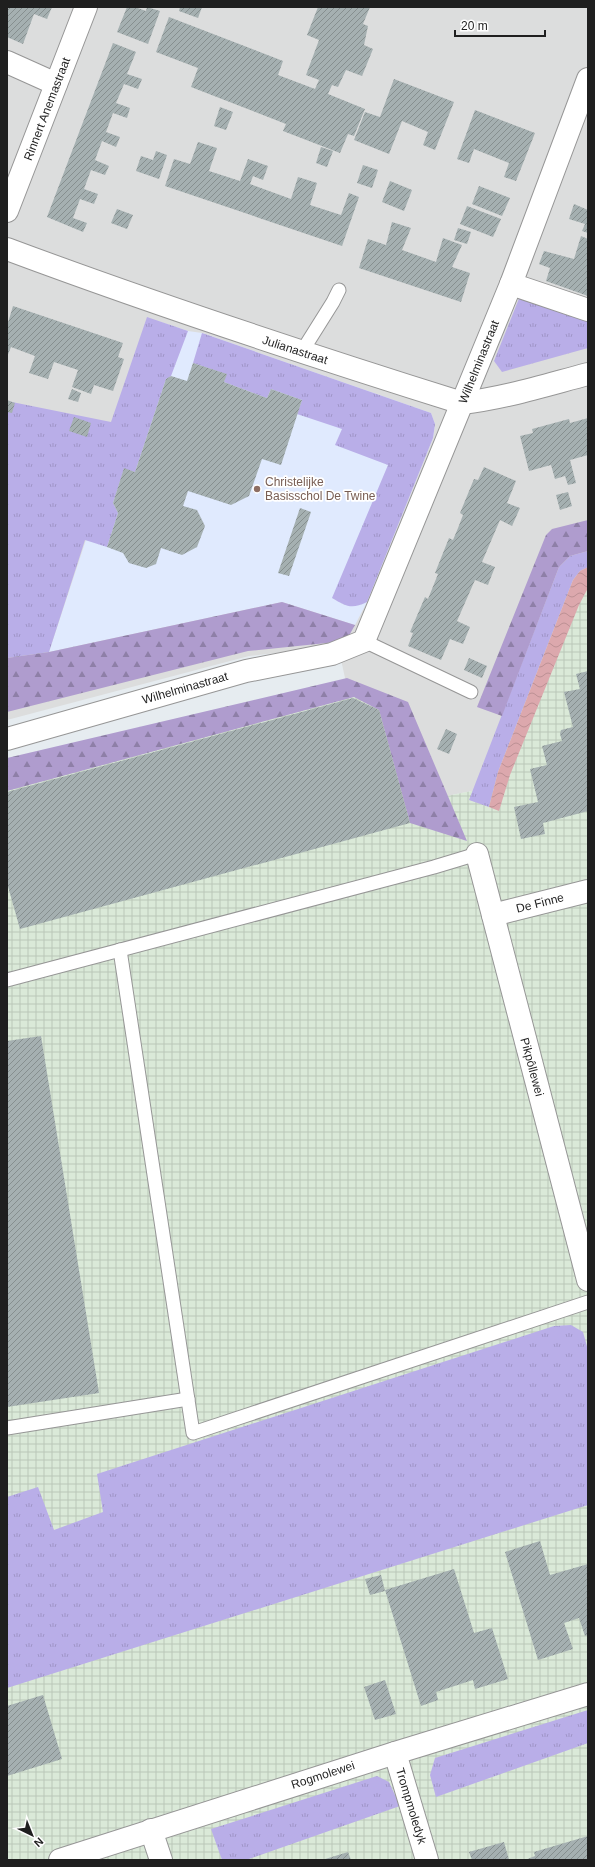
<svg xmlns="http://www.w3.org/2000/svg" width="595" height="1867" font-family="Helvetica,sans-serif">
<defs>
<pattern id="industrial-grid" width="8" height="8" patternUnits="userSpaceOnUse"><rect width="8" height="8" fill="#dae9d8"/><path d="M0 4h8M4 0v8" fill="none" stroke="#bbc7b9"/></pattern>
<pattern id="grass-tufts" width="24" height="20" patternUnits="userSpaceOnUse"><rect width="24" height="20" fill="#b9aee8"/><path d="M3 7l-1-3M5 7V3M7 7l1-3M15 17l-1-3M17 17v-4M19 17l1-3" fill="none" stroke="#9f95c7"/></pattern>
<pattern id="forest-firs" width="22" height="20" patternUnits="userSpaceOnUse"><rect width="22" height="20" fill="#af9cce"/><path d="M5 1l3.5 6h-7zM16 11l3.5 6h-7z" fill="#8e7fa7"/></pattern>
<pattern id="water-waves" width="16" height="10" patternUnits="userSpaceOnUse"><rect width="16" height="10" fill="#dca8ad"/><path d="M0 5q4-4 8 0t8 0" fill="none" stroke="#bc9094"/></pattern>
<pattern id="building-hatch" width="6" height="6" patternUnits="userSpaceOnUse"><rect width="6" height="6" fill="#a5b0b1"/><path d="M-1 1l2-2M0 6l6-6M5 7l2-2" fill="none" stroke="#868f8f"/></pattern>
</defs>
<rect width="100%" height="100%" fill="#e6ecf0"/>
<polygon fill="#dcdddd" points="7,7 588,7 588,578 501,785 427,800 347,687 338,646 249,656 7,720"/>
<polygon fill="url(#industrial-grid)" points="588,578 588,1860 7,1860 7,776 347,687 395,706 427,800 501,785"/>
<polygon fill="#e0eafe" points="158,321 188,331 202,333 431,413 435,424 433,438 367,602 355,625 282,602 49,652"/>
<g fill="url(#grass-tufts)">
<polygon points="522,291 588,315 588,348 502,372 494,361"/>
<polygon points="147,317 188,331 171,376 166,379 135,472 124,469 113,503 118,513 107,547 85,540 49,652 7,658 7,401 111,422"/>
<path d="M 202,333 L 431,413 L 435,424 L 433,438 L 367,602 C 351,610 346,606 332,598 L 388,465 L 335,445 L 342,429 L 297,414 L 302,400 L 271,389 L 267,398 L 224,382 L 226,374 L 193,363 Z"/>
<polygon points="588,551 588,567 580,571 573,580 498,772 489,807 469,800 559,567 570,556"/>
<polygon points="571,1325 583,1332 588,1350 588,1505 7,1688 7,1497 38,1487 54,1530 103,1512 97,1474 554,1326"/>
<polygon points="588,1710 588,1743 436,1797 430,1775 435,1758"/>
<polygon points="377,1776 389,1782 400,1806 246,1860 222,1860 211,1829"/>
</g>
<g fill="url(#forest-firs)">
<polygon points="588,520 588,551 570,556 559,567 502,716 477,707 546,535 552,529"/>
<polygon points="282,602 355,625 346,641 248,651 7,712 7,658 49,652"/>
<polygon points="347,678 408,702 467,841 410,823 379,710 354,697 7,791 7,758"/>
</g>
<polygon fill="url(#water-waves)" points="588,567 588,588 579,605 510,775 499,811 489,807 498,772 573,580 580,571"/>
<g fill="url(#building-hatch)">
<polygon points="7,7 52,7 47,19 34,14 23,44 7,37"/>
<polygon points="127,7 135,7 146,11 147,7 160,11 148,44 117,32"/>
<polygon points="180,7 202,7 198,18 179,11"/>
<polygon points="318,7 370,7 363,24 368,26 364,45 373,49 362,76 346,70 338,87 332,85 328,94 365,109 354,136 348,134 340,153 283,131 286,124 191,87 198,68 156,52 169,17 283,61 278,75 315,89 319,80 306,75 319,40 307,35"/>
<polygon points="113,43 136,52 127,74 142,79 138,89 124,84 116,103 130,108 127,118 113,113 106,132 120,137 116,147 102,141 95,160 109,166 105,175 91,170 84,189 98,194 94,204 80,199 73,218 87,223 83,232 47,217"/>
<polygon points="394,79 454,102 435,150 423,145 428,132 402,121 389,154 354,140 365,112 380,117"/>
<polygon points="220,107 233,112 226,130 214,126"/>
<polygon points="475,110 535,133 516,181 504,177 509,163 474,149 469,163 457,159"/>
<polygon points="198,142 217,148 209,171 240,181 248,159 268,166 263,180 253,176 250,184 291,199 298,177 317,183 310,205 341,215 349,193 359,197 342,246 165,186 174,159 190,164"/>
<polygon points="321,147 333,151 327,167 316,163"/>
<polygon points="156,151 167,155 159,179 136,171 141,156 153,160"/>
<polygon points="363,165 378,170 372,188 357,183"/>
<polygon points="390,181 412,190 404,211 382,202"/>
<polygon points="479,186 510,198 502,216 472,204"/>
<polygon points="574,204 588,210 588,233 582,231 585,224 569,219"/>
<polygon points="467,206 501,219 493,237 460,224"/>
<polygon points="117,209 133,215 127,229 111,223"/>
<polygon points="392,222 411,228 402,250 436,262 443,238 462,245 452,267 470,273 461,302 359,268 368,239 386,245"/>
<polygon points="458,228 471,232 467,244 454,240"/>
<polygon points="581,236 588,239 588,296 546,281 550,268 539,264 544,251 574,259"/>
<polygon points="13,306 123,343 118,357 124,359 113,391 94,385 91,394 72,387 78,370 54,362 48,379 29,373 35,356 11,347 7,357 7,326"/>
<polygon points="193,363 227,374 224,382 267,398 271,389 302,400 281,465 262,459 249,496 231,505 188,491 183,506 197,510 205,526 197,547 182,555 161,548 156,564 146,568 129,563 123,553 107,547 118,513 113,503 124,468 135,472 166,379 171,376 187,381"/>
<polygon points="72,389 81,393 78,402 68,399"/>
<polygon points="7,400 15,403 12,413 7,412"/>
<polygon points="74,417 91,423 87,437 69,431"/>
<polygon points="588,418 588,455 570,460 576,483 568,485 565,476 555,479 551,465 529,471 520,436 533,433 532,429 569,419 570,423"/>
<polygon points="484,467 516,481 507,503 520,508 512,526 500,520 482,562 495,567 491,577 488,585 475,580 457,621 470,627 463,644 450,639 441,660 408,646 413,633 410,632 425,597 428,599 438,574 435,573 449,538 453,540 458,528 463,515 460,513 474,479 478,480"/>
<polygon points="568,492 572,506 560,510 556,495"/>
<polygon points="300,508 311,512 289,576 278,573"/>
<polygon points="469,658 487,666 482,678 464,670"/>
<polygon points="588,671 588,811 543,823 545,834 521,839 514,807 538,802 530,769 547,765 542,746 562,741 560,734 561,730 573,727 564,692 580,689 576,674"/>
<polygon points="353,698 379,710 410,823 20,929 7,883 7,792"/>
<polygon points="446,729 457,734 449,754 437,749"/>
<polygon points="41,1036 99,1393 7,1407 7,1041"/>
<polygon points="540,1541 550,1575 588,1564 588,1635 585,1636 579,1618 564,1623 573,1649 538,1660 505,1552"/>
<polygon points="454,1569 474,1633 492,1628 508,1679 475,1689 473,1680 436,1692 438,1700 421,1706 385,1590"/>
<polygon points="381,1575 385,1591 370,1595 365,1579"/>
<polygon points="385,1680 396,1714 375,1720 364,1687"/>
<polygon points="43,1695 62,1759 7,1776 7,1706"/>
<polygon points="588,1836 588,1860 525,1860 535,1856 534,1852"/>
<polygon points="504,1842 509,1860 472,1860 469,1852"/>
<polygon points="348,1852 351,1860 322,1860"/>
</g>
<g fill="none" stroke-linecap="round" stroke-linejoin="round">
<defs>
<g id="lane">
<polyline points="301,353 333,302 339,290"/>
<polyline points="364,641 471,692"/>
<polyline points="120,950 193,1433 588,1302"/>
<polyline points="7,980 434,867 477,854"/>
<polyline points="7,1428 188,1399"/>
</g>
<g id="street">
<polyline points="7,62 56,84"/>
<polyline points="7,211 86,7"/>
<path d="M 7,249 C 157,305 309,355 462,403 C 505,398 546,385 588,374"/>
<polyline points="511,284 588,310"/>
<polyline points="7,739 246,671 332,654 364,641 511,284 588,79"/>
<polyline points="477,854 588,1280"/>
<polyline points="493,915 588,891"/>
<polyline points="395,1753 427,1860"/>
<polyline points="151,1830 161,1860"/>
<polyline points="60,1860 395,1753 588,1694"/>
</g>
</defs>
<use href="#lane" stroke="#969696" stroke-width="15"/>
<use href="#street" stroke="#969696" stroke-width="24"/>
<use href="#lane" stroke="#fff" stroke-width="13"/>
<use href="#street" stroke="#fff" stroke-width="22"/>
</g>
<circle fill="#8d6e63" stroke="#fff" stroke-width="1.5" cx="257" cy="489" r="4"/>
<g text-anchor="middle" stroke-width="3.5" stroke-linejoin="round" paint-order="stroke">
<g font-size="12" fill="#1f1f1f" stroke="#fff">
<text transform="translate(47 109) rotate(-69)" y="4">Rinnert Anemastraat</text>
<text transform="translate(295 350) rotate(18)" y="4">Julianastraat</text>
<text transform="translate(479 362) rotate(-68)" y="4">Wilhelminastraat</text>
<text transform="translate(185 688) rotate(-16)" y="4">Wilhelminastraat</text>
<text transform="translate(540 903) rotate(-14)" y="4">De Finne</text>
<text transform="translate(532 1067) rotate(75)" y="4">Pikpôllewei</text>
<text transform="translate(323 1775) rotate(-18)" y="4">Rogmolewei</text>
<text transform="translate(411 1806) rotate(73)" y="4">Trompmoledyk</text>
</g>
<g font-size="12" fill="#785e54" stroke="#fff" text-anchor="start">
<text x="265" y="486">Christelijke<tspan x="265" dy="14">Basisschol De Twine</tspan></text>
</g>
</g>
<rect width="595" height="1867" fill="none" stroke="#1f1f1f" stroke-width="16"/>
<g transform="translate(32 1835) rotate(137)" stroke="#ffffff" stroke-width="3" paint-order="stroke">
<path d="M0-3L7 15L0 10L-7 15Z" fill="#1f1f1f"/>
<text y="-6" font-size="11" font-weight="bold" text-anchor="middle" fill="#1f1f1f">N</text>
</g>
<path d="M455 30v6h90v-6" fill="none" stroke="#1f1f1f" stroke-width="2"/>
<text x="461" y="30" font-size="12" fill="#1f1f1f" stroke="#ffffff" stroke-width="3" paint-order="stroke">20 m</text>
</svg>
